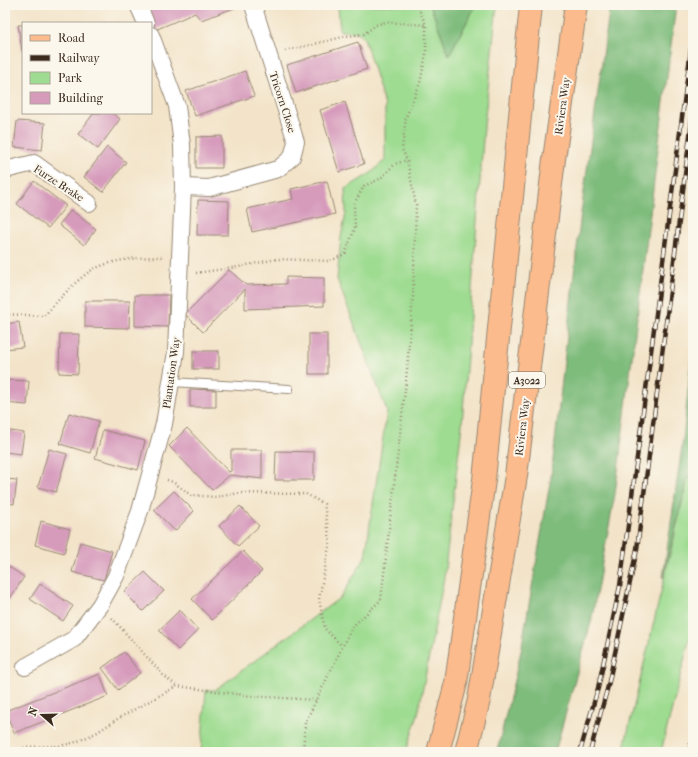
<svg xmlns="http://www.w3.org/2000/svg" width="698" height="757" font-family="'IM FELL French Canon',serif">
<rect width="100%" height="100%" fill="#fbf7ec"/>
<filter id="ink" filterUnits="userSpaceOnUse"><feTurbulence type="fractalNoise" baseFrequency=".025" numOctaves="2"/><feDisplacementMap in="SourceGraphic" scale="8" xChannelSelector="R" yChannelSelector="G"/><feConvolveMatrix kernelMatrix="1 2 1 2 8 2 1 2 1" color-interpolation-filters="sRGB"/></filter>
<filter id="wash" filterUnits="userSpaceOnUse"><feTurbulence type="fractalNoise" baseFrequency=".012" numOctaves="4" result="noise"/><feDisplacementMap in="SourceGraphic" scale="16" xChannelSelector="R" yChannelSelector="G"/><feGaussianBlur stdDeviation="0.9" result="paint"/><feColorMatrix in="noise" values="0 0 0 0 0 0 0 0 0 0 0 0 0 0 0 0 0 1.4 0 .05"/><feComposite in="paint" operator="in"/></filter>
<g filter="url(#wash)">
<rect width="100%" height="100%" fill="#f3e4c9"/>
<g fill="#9edc91" stroke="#6c8358">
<polygon points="342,5 430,5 449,55 476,5 497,5 484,126 462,425 444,578 418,714 406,752 201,752 206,690 215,690 341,597 365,557 387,411 337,279 341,237 346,213 345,189 371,173 385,160 385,106 364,38 358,32 340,31 338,7"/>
<polygon points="693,457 693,625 661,752 623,752"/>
</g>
<g fill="#7ebc7b" stroke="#5c734c">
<polygon points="430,5 476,5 449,55"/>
<polygon points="610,5 676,5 615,494 591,622 555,752 497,752 521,651 551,477 581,213"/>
<polygon points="693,341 693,457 663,578 683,440"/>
</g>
<g id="blocks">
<g fill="#d69abb">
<polygon points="147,5 237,5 237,7 201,20 195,13 155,30"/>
<polygon points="18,25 23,25 23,51 22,51"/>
<polygon points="358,42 367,69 296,93 287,65"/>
<polygon points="245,71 254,96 195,116 186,91"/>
<polygon points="345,102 364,164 339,172 320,110"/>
<polygon points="94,113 112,113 120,119 98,149 78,134"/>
<polygon points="17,121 45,123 42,150 14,147"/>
<polygon points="222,136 222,168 196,168 196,137"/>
<polygon points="107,147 126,162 103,192 84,177"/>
<polygon points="34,181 66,206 48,228 17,204"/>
<polygon points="327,181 335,214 252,232 247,209 293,199 291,189"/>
<polygon points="198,200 229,201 228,235 197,235"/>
<polygon points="71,210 96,229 84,245 59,225"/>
<polygon points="229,270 246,285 286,284 286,277 324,278 324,306 245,309 245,289 203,332 185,314"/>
<polygon points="135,295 169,295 168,327 135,326"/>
<polygon points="85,301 130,301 129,328 85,327"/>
<polygon points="19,322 23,347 5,349 5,324"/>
<polygon points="60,334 79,334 78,374 59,373"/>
<rect x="309" y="334" width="18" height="40"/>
<rect x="193" y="351" width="26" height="18"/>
<polygon points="5,380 29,381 27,405 5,403"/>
<polygon points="190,389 216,390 216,407 190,407"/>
<polygon points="69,413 99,421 90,453 60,444"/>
<polygon points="187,428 229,472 231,471 231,450 262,450 262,479 230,475 212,490 169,446"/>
<polygon points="5,430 24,433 21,454 5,452"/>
<polygon points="103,430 145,441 138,470 95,458"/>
<polygon points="49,449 67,454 56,492 38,487"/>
<polygon points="276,451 314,452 314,480 275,480"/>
<polygon points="5,479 17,480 14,504 5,503"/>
<polygon points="174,491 194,511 175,531 154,510"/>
<polygon points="240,506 259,526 238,546 219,526"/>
<polygon points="41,521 70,529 64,553 35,545"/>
<polygon points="80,542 112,551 104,580 72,572"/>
<polygon points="243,551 262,571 212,620 192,599"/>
<polygon points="5,564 24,577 5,606"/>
<polygon points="145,572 164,591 143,611 124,592"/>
<polygon points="40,584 73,606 63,621 30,599"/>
<polygon points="180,610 198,630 178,650 159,630"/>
<polygon points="124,652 140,673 118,690 102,668"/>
<polygon points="100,674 108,696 14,733 5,711"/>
</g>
</g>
</g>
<g filter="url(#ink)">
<use href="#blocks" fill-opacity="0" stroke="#978774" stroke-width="1"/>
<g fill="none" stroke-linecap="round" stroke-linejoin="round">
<defs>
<polyline id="service" points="171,382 289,389"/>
<g id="minor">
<polyline points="138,5 146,23"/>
<polyline points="5,170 34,163 89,203"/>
<polyline points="183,187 209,188 278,169 292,157 296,142 253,5"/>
<polyline points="25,667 74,639 100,605 116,576 140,511 164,424 176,352 183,187 182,145 177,106 151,35"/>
</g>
<g id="primary">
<polyline points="438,752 456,683 484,480 531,5"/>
<polyline points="466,752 479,700 516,476 554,159 576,5"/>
</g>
</defs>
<use href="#service" stroke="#978774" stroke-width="10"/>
<use href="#minor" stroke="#978774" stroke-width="18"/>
<use href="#primary" stroke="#978774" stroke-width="24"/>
<g stroke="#978774" stroke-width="2.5" stroke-dasharray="1 3" stroke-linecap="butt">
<polyline points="285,51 347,36 364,34 376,25 385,22 426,25"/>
<polyline points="196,273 238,267 276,259 330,261 345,254 355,228 354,204 364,186 380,179 395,164 407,160"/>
<path d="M 5,314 L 44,316 C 57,302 80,275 96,268 C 116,259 142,257 163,257"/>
<polyline points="167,480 173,482 191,495 216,497 240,493 306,494 324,504 330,541 319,599 325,629 342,646"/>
<polyline points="112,618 163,675 177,686"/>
<polyline points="5,741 9,752"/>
<polyline points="12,752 26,747 60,746 76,742 96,733 119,718 177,686 251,696 316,700"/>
<polyline points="303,752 305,723 352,627 381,600 406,381 413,297 416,205 407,160 402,149 406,117 420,83 426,54 426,25 417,5"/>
<polyline points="687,752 693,734"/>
</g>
<use href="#service" stroke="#fff" stroke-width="8"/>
<use href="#minor" stroke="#fff" stroke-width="16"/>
<use href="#primary" stroke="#fbbb8c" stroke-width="22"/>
<defs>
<g id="rail">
<polyline points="580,752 598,688 620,586 693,34"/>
<polyline points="590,752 608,686 637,549 693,112"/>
</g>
</defs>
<use href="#rail" stroke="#3b2a1e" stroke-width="4.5"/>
<use href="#rail" stroke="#fbf7ec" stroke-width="3" stroke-dasharray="9" stroke-linecap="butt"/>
</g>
</g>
<g text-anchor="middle" stroke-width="4" stroke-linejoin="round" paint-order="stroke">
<rect fill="#fbf7ec" stroke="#75685c" stroke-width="1" x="509" y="372" width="36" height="16" rx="3"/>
<g font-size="10" font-weight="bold" fill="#3b2a1e">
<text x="527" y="384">A3022</text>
</g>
<g font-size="11" fill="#3b2a1e" stroke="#fbf7ec">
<text transform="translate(283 102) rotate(72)" y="4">Tricorn Close</text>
<text transform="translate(562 106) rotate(-82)" y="4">Riviera Way</text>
<text transform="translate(59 183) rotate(33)" y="4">Furze Brake</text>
<text transform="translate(171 373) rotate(-82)" y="4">Plantation Way</text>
<text transform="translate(522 427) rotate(-83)" y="4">Riviera Way</text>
</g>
</g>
<rect width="698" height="757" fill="none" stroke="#fbf7ec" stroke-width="20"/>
<rect x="22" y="22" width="130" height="92" fill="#fbf7ec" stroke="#aea59a"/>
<rect x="30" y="35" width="20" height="6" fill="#fbbb8c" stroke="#aea59a"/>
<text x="58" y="42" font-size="12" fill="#3b2a1e">Road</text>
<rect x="30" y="55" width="20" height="6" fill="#3b2a1e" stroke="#aea59a"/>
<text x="58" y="62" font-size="12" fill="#3b2a1e">Railway</text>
<rect x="30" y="72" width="20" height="12" fill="#9edc91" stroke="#aea59a"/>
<text x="58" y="82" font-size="12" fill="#3b2a1e">Park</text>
<rect x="30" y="92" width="20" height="12" fill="#d69abb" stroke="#aea59a"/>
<text x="58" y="102" font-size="12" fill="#3b2a1e">Building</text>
<g transform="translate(42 715) rotate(290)" stroke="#fbf7ec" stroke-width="3" paint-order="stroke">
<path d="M0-3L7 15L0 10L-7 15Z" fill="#3b2a1e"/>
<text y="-6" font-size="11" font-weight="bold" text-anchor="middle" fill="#3b2a1e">N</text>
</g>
</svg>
